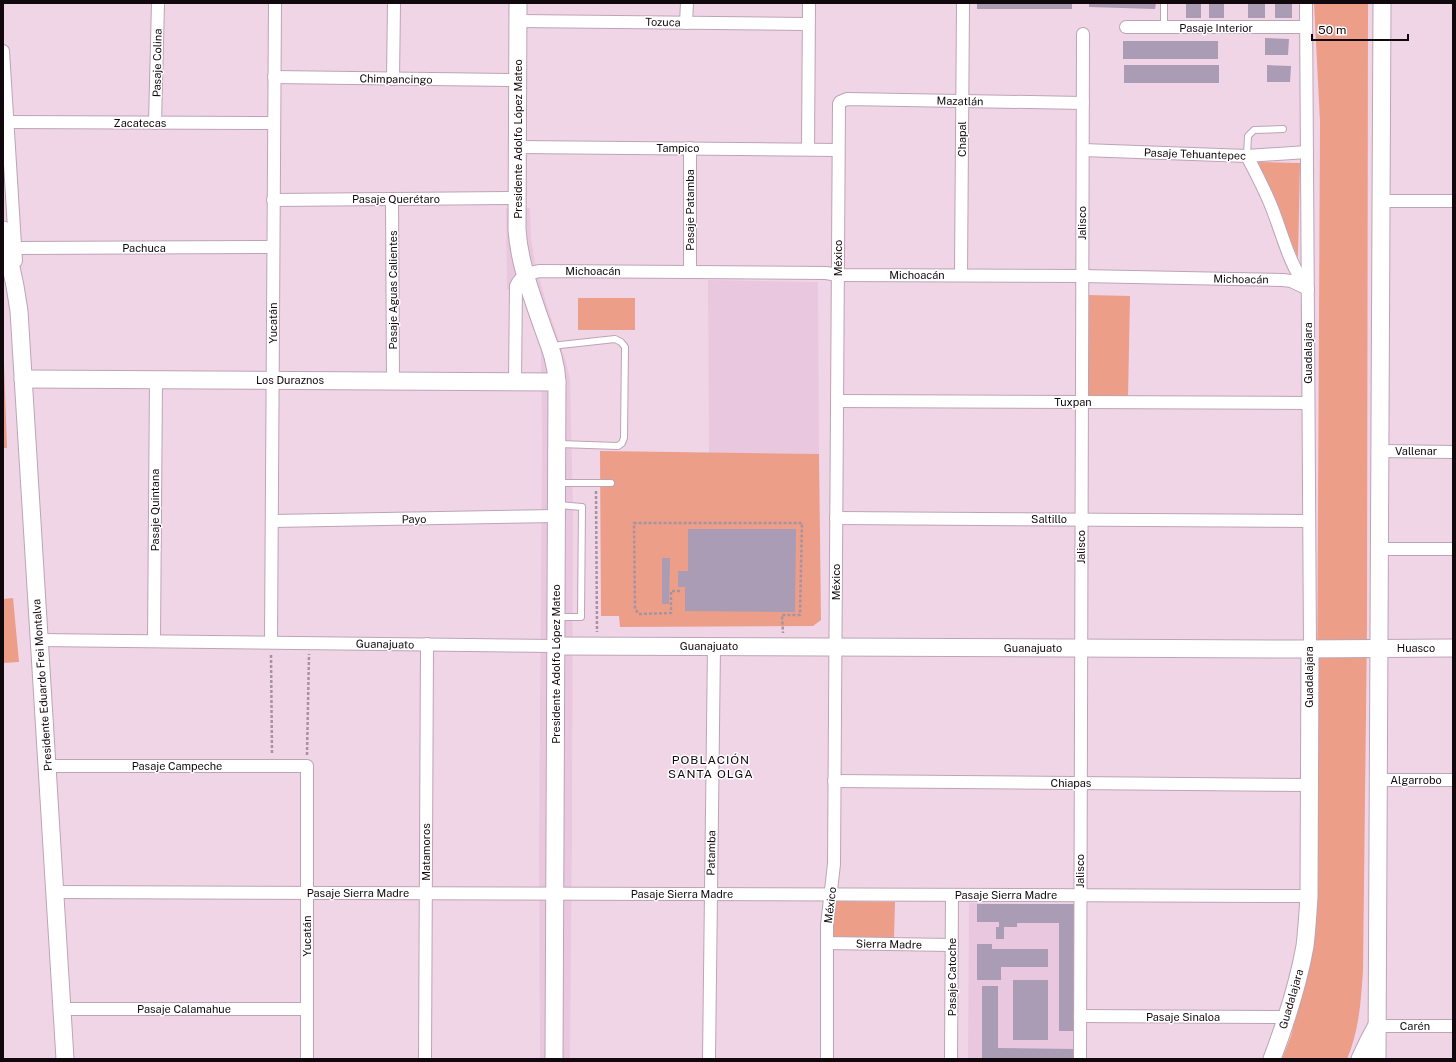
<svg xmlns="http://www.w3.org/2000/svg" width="1456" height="1062" font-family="'Public Sans',sans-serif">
<rect width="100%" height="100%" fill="#f0d5e7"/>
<g fill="#e9c8df">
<polygon points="506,208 530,208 531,238 535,263 546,302 565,359 570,379 573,509 572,835 570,1059 540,1059 539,852 542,437 541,352 523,296 507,289"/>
<polygon points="708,280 818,282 819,454 709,453"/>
<polygon points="969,903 1075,904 1075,1059 968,1059"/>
</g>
<g fill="#ec9e89">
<path d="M 1314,3 L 1368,3 L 1367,627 L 1363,971 C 1361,1001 1359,1031 1347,1059 L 1282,1059 L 1291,1036 L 1312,954 L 1316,898 L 1320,122 Z"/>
<polygon points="1258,162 1300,163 1298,258"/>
<polygon points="1088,295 1130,296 1128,398 1086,397"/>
<rect x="578" y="298" width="57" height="32"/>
<polygon points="3,363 4,363 7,448 3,448"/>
<polygon points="600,451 819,454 821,620 813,626 620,627 619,616 601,616"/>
<polygon points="13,598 19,662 3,663 3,599"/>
<polygon points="837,901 895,902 894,937 832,937 832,925"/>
</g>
<g fill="#a99cb4">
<rect x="977" y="3" width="95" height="6"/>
<polygon points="1089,3 1156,3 1155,9 1089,7"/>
<rect x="1186" y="3" width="15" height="15"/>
<rect x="1209" y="3" width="15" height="15"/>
<rect x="1248" y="3" width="17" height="15"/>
<rect x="1275" y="3" width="17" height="15"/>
<polygon points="1265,38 1289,39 1288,55 1265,55"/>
<rect x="1123" y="41" width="95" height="18"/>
<rect x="1124" y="65" width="95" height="18"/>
<polygon points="1267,65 1291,66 1290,82 1267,82"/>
<polygon points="688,529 796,529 795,612 685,611 685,587 678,587 678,571 688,571"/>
<polygon points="662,558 670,558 669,604 662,604"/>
<polygon points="977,904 1075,904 1075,1031 1059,1031 1059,923 1017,923 1017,927 1004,927 1004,939 996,939 996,927 999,927 999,922 977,922"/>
<polygon points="977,944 992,944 992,949 1048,949 1048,967 1001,967 1001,980 977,980"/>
<rect x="1013" y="980" width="35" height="60"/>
<polygon points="982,986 998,986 998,1048 1075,1049 1075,1059 982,1059"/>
</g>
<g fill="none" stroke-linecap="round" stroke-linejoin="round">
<defs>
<g id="lane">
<polyline points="1164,3 1164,28"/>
<polyline points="1247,156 1248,136 1254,130 1283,129"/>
<polyline points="551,346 615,339 621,342 625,347 624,438 622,443 618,446 559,444"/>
<polyline points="559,483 611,483"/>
<polyline points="558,617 581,617 582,507 558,505"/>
</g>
<g id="street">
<polyline points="1306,3 1310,649"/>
<polyline points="518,21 808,24"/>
<polyline points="686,23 687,3"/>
<polyline points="1126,27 1306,27"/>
<polyline points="3,51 16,261"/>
<polyline points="274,77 518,80"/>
<polyline points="393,79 394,3"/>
<polyline points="7,122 274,123"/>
<polyline points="155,123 158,3"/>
<polyline points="518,147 838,150"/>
<polyline points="808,149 809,3"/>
<polyline points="1083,150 1247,156 1307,152"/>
<path d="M 1247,156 C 1256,173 1265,190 1272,208 C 1283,236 1289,263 1306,287"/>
<polyline points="392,199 393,381"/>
<polyline points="273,200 518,198"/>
<polyline points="1381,201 1453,201"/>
<polyline points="15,248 273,247"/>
<polyline points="690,272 690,148"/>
<polyline points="961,275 963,3"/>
<path d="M 515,381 L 516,286 C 521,275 529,273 540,271 L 826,273 L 838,275 L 1082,276 L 1283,280 L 1291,281 L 1308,289"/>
<polyline points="837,401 1308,403"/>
<polyline points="1380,451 1453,452"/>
<polyline points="836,518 1309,521"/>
<polyline points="272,521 557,516"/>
<polyline points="1379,549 1453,549"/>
<polyline points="39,640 556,646"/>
<polyline points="154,641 156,380"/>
<polyline points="271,642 275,3"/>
<polyline points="47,766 307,766 307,1059"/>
<polyline points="1379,780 1453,780"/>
<polyline points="834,781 1309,785"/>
<polyline points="55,892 1309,896"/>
<polyline points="827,943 952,945"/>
<polyline points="62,1009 307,1009"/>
<polyline points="1080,1016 1287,1017"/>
<polyline points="1378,1026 1453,1026"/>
<polyline points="425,1059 427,644"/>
<polyline points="709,1059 714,646"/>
<polyline points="827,1059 827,925 834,864 839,104 840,102 847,99 1083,103"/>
<polyline points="951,1059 952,895"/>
<polyline points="1080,1059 1083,34"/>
</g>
<g id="secondary">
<path d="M 518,3 L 517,229 C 519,263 532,296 543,328 C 550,347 556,361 557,382 L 554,1059"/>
<polyline points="3,230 15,286 19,311 65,1059"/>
<polyline points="23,379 557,382"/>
<polyline points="556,646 1298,649 1453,648"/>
<path d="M 1272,1059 C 1286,1022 1298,985 1305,946 C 1307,929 1308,913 1309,896 L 1310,649"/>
<polyline points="1360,1059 1368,1042 1376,1027"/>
<polyline points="1377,1059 1382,3"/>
</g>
</defs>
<use href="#lane" stroke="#bda4b5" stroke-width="8"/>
<use href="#street" stroke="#bda4b5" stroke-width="14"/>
<use href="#secondary" stroke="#bda4b5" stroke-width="19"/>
<g stroke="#a792a0" stroke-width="2.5" stroke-dasharray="3 2" stroke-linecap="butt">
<polyline points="596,491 597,632"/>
<polyline points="680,591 671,591 671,613 639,614 635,609 634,523 802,523 800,615 782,615 783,633"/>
<polyline points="271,655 272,754"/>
<polyline points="307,755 309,654"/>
</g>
<use href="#lane" stroke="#fff" stroke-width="6"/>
<use href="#street" stroke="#fff" stroke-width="12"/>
<use href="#secondary" stroke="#fff" stroke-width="17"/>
</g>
<g text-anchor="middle" stroke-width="3" stroke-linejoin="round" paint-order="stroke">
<g font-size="11" fill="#11080e" stroke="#fff">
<text transform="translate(663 22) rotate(1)" y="4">Tozuca</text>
<text x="1216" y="32">Pasaje Interior</text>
<text transform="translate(157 63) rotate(-89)" y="4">Pasaje Colina</text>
<text transform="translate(396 79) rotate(1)" y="4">Chimpancingo</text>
<text transform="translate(960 101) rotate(1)" y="4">Mazatlán</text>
<text x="140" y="127">Zacatecas</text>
<text transform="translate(518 139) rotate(-90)" y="4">Presidente Adolfo López Mateo</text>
<text transform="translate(962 139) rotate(-90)" y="4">Chapal</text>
<text x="678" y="152">Tampico</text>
<text transform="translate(1195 154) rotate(2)" y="4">Pasaje Tehuantepec</text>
<text x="396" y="203">Pasaje Querétaro</text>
<text transform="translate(690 210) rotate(-90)" y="4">Pasaje Patamba</text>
<text transform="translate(1082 223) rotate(-90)" y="4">Jalisco</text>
<text x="144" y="252">Pachuca</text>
<text transform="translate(838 258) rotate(-90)" y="4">México</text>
<text x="593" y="275">Michoacán</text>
<text x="917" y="279">Michoacán</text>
<text transform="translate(1241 279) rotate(1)" y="4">Michoacán</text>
<text transform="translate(393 290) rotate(-90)" y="4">Pasaje Aguas Calientes</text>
<text transform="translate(273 323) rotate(-90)" y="4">Yucatán</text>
<text transform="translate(1308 353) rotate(-90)" y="4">Guadalajara</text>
<text x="290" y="384">Los Duraznos</text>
<text x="1073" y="406">Tuxpan</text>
<text x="1416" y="455">Vallenar</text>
<text transform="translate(155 510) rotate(-90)" y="4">Pasaje Quintana</text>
<text transform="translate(414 519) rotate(-1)" y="4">Payo</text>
<text x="1049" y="523">Saltillo</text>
<text transform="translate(1081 547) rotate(-90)" y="4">Jalisco</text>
<text transform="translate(836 582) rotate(-90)" y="4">México</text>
<text transform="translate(385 644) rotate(1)" y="4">Guanajuato</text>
<text x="709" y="650">Guanajuato</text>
<text x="1033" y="652">Guanajuato</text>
<text x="1416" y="652">Huasco</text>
<text transform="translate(556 664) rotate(-90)" y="4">Presidente Adolfo López Mateo</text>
<text transform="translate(1309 677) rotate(-90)" y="4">Guadalajara</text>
<text transform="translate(42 685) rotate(-94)" y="4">Presidente Eduardo Frei Montalva</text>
<text x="177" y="770">Pasaje Campeche</text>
<text x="1416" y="784">Algarrobo</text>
<text x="1071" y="787">Chiapas</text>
<text transform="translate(426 852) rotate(-90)" y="4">Matamoros</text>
<text transform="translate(711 853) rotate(-89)" y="4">Patamba</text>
<text transform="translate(1080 871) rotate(-90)" y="4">Jalisco</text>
<text x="358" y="897">Pasaje Sierra Madre</text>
<text x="682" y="898">Pasaje Sierra Madre</text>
<text x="1006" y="899">Pasaje Sierra Madre</text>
<text transform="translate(830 905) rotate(-83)" y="4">México</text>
<text transform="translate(307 936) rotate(-90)" y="4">Yucatán</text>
<text transform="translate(889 944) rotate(1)" y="4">Sierra Madre</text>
<text transform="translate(952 977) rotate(-90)" y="4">Pasaje Catoche</text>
<text transform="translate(1291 999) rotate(-74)" y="4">Guadalajara</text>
<text x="184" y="1013">Pasaje Calamahue</text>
<text x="1183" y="1021">Pasaje Sinaloa</text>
<text x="1415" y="1030">Carén</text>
</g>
<g font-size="12" letter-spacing="1" fill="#11080e" stroke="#fff">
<text x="711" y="764">POBLACIÓN<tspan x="711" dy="14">SANTA OLGA</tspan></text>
</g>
</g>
<rect width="1456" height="1062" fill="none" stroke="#11080e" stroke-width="8"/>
<path d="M1312 34v6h96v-6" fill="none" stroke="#11080e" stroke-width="2"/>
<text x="1318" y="34" font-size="12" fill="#11080e" stroke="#ffffff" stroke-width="3" paint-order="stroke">50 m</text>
</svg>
